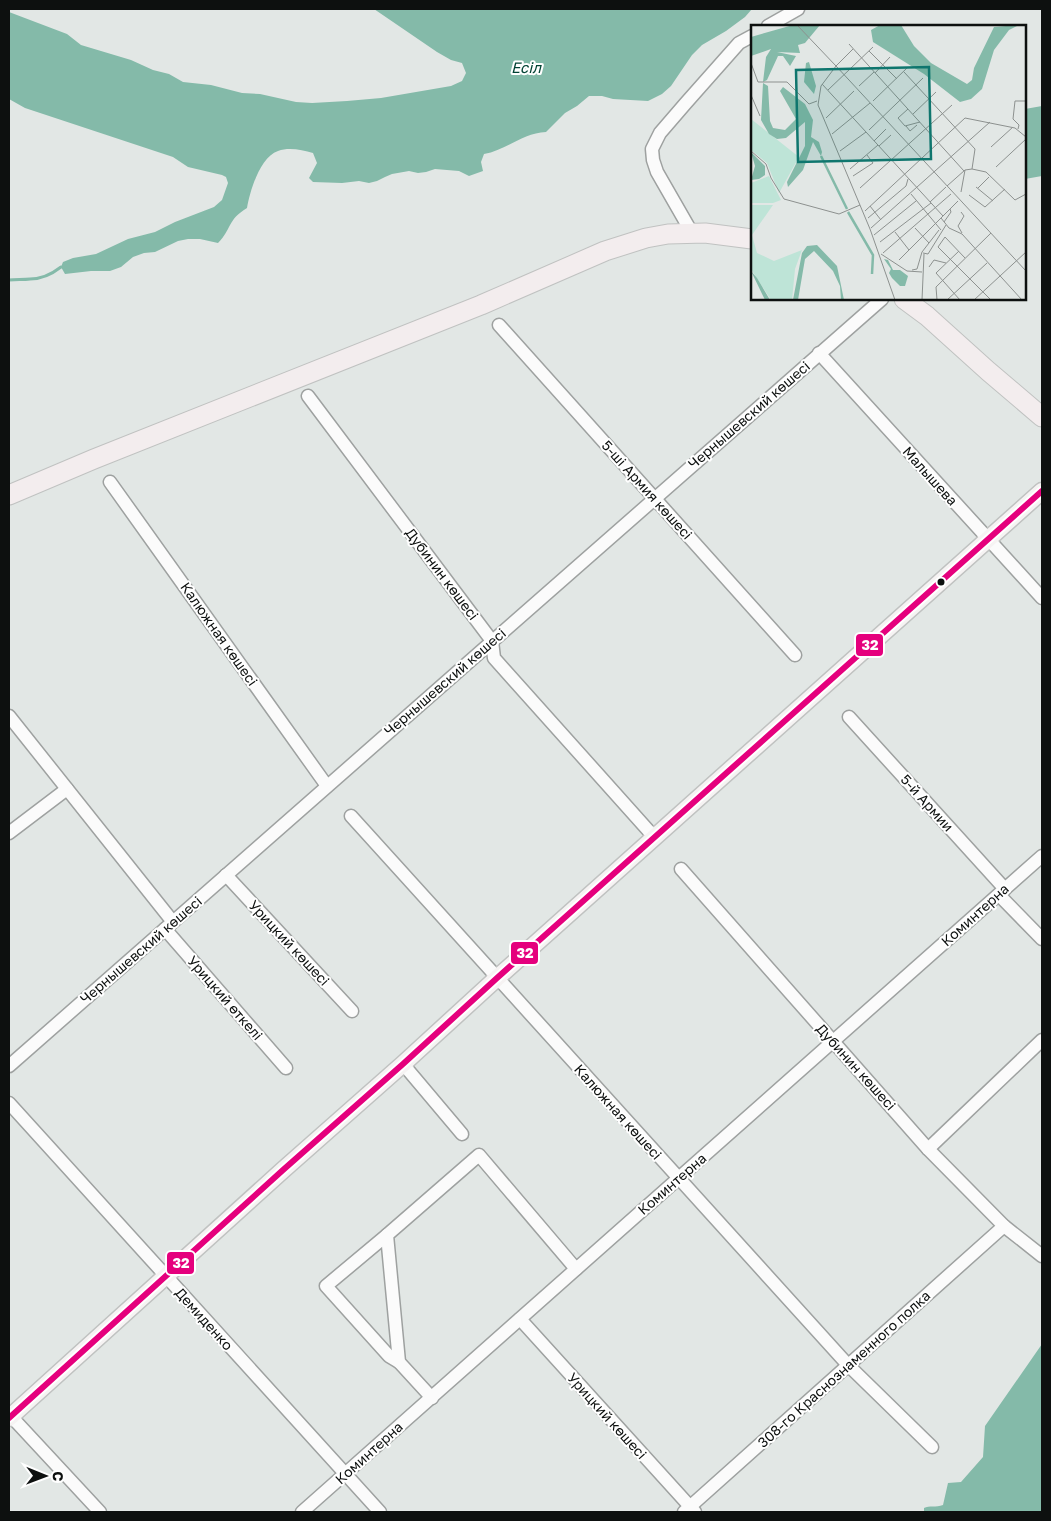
<svg xmlns="http://www.w3.org/2000/svg" width="1051" height="1521" font-family="'Golos Text',sans-serif">
<rect width="100%" height="100%" fill="#e2e7e5"/>
<g fill="#84baa9">
<path d="M 374,9 L 752,9 L 745,17 L 726,31 L 702,45 L 692,55 L 671,86 L 662,94 L 648,101 L 613,99 L 602,96 L 589,96 L 577,106 L 565,113 L 546,132 C 523,133 506,150 484,154 L 481,162 L 483,171 L 469,176 L 459,171 L 435,169 L 426,172 L 418,173 L 409,171 L 392,174 L 385,177 L 377,181 L 369,183 L 359,181 L 342,183 L 313,182 L 309,178 L 317,163 L 313,153 C 302,150 289,147 278,151 C 260,157 250,191 247,208 C 227,220 232,229 218,243 L 200,239 L 188,239 L 178,241 L 155,252 L 144,253 L 133,257 L 121,267 L 110,271 L 91,271 L 65,274 L 61,267 L 63,262 L 73,258 L 96,254 L 128,239 L 155,232 L 175,222 L 214,207 L 222,200 L 228,183 L 226,177 L 222,175 L 188,167 L 173,157 L 25,108 L 9,99 L 9,12 L 67,34 L 81,45 L 131,60 L 153,70 L 169,74 L 183,82 L 211,85 L 242,93 L 260,94 L 296,102 L 312,103 L 347,101 L 381,98 L 451,86 L 462,81 L 466,73 L 462,63 L 451,60 L 437,52 Z"/>
<polygon points="1042,106 1042,176 1025,179 1025,109"/>
<path d="M 1042,1344 L 1042,1512 L 924,1512 L 924,1508 C 929,1505 936,1508 943,1505 L 948,1483 L 961,1482 L 983,1457 L 985,1426 Z"/>
</g>
<g fill="none" stroke-linecap="round" stroke-linejoin="round">
<path stroke="#84baa9" stroke-width="3" d="M 9,280 C 16,279 23,280 30,279 C 42,279 52,274 61,267"/>
<defs>
<g id="minor">
<polyline points="768,26 798,9"/>
<polyline points="692,233 657,172 653,160 652,149 660,133 685,104 739,43 752,36"/>
<polyline points="499,325 795,655"/>
<polyline points="819,353 1042,598"/>
<polyline points="308,396 492,641 494,658 655,838"/>
<polyline points="110,482 327,786"/>
<polyline points="9,716 173,922"/>
<polyline points="849,717 1005,889"/>
<polyline points="351,816 848,1365 932,1447"/>
<polyline points="9,833 67,789"/>
<polyline points="681,869 928,1149 1004,1226 1042,1256"/>
<polyline points="226,875 352,1011"/>
<polyline points="999,895 1042,939"/>
<polyline points="165,929 286,1068"/>
<polyline points="403,1064 462,1134"/>
<polyline points="9,1066 882,299"/>
<polyline points="9,1103 380,1512"/>
<polyline points="928,1149 1042,1040"/>
<polyline points="387,1235 326,1286 389,1356 399,1362"/>
<polyline points="520,1319 695,1512"/>
<polyline points="432,1398 399,1362 387,1235 479,1155 576,1269"/>
<polyline points="9,1414 100,1512"/>
<polyline points="302,1512 1042,856"/>
<polyline points="684,1512 1004,1226"/>
</g>
<polyline id="major" points="9,1418 283,1170 403,1064 497,978 1042,491"/>
<g id="highway">
<polyline points="904,299 927,316 988,371 1042,417"/>
<polyline points="9,495 94,459 481,305 605,251 646,238 668,234 705,233 752,239"/>
</g>
</defs>
<use href="#minor" stroke="#9ea1a0" stroke-width="15"/>
<use href="#major" stroke="#c0c2c1" stroke-width="19"/>
<use href="#highway" stroke="#c0c2c1" stroke-width="21"/>
<use href="#minor" stroke="#fbfbfb" stroke-width="12"/>
<use href="#major" stroke="#f6f3f3" stroke-width="16"/>
<use href="#highway" stroke="#f3edee" stroke-width="19"/>
<defs>
<polyline id="bus-1" points="9,1418 283,1170 403,1064 497,978 1042,491"/>
</defs>
<use href="#bus-1" stroke="#fff" stroke-width="10"/>
<use href="#bus-1" stroke="#e5007d" stroke-width="6"/>
</g>
<circle fill="#0d100f" stroke="#fff" stroke-width="2" cx="941" cy="582" r="4.5"/>
<g text-anchor="middle" stroke-width="4" stroke-linejoin="round" paint-order="stroke">
<g font-size="14" fill="#0d100f" stroke="#fff">
<text transform="translate(749 415) rotate(-41)" y="5">Чернышевский көшесі</text>
<text transform="translate(930 476) rotate(48)" y="5">Малышева</text>
<text transform="translate(647 490) rotate(48)" y="5">5-ші Армия көшесі</text>
<text transform="translate(442 574) rotate(53)" y="5">Дубинин көшесі</text>
<text transform="translate(219 634) rotate(55)" y="5">Калюжная көшесі</text>
<text transform="translate(445 682) rotate(-41)" y="5">Чернышевский көшесі</text>
<text transform="translate(927 803) rotate(48)" y="5">5-й Армии</text>
<text transform="translate(975 915) rotate(-42)" y="5">Коминтерна</text>
<text transform="translate(289 943) rotate(47)" y="5">Урицкий көшесі</text>
<text transform="translate(141 950) rotate(-41)" y="5">Чернышевский көшесі</text>
<text transform="translate(225 998) rotate(49)" y="5">Урицкий өткелі</text>
<text transform="translate(856 1067) rotate(48)" y="5">Дубинин көшесі</text>
<text transform="translate(618 1112) rotate(48)" y="5">Калюжная көшесі</text>
<text transform="translate(672 1184) rotate(-41)" y="5">Коминтерна</text>
<text transform="translate(204 1319) rotate(48)" y="5">Демиденко</text>
<text transform="translate(844 1369) rotate(-42)" y="5">308-го Краснознаменного полка</text>
<text transform="translate(607 1416) rotate(48)" y="5">Урицкий көшесі</text>
<text transform="translate(369 1453) rotate(-42)" y="5">Коминтерна</text>
</g>
<g font-size="15" font-style="italic" fill="#004233" stroke="#fff">
<text x="526" y="73">Есіл</text>
</g>
</g>
<g transform="translate(751 25)">
<rect width="275" height="275" fill="#e2e7e5"/>
<path d="M 0,94 L 48,132 L 28,168 L 16,138 L 0,125 ZM 18,151 L 30,175 L 22,178 L 0,178 L 0,158 ZM 0,180 L 22,180 L 1,210 L 6,228 L 23,236 L 51,225 L 44,244 L 41,275 L 20,275 L 0,244 Z" fill="#bee4d7"/>
<path d="M 42,0 L 69,0 L 54,18 L 47,20 L 49,28 L 26,27 L 45,31 L 39,41 L 32,31 L 27,31 L 16,55 L 12,57 L 15,32 L 20,24 L 0,31 L 0,12 ZM 129,0 L 150,0 L 163,21 L 180,38 L 216,59 L 221,55 L 223,43 L 243,2 L 268,0 L 258,5 L 243,25 L 231,64 L 220,74 L 209,77 L 173,49 L 122,17 L 120,5 ZM 58,37 L 65,61 L 63,69 L 53,57 L 55,38 ZM 12,58 L 17,61 L 19,96 L 22,103 L 34,105 L 45,94 L 29,66 L 32,62 L 54,79 L 62,95 L 60,112 L 68,117 L 71,127 L 70,131 L 62,117 L 52,145 L 37,162 L 36,157 L 54,121 L 54,97 L 35,113 L 26,114 L 18,109 L 10,95 ZM 0,127 L 14,141 L 14,150 L 8,154 L 0,155 L 4,141 ZM 66,220 L 86,241 L 93,275 L 90,275 L 89,261 L 82,246 L 63,226 L 54,234 L 47,275 L 42,275 L 51,228 L 56,221 ZM 133,234 L 137,235 L 142,245 L 149,245 L 157,251 L 154,261 L 149,261 L 141,253 L 138,248 L 140,244 ZM 0,246 L 6,253 L 19,275 L 14,275 Z" fill="#84baa9"/>
<path fill="none" stroke="#84baa9" stroke-width="2.5" d="M 70,131 L 96,184M 97,187 L 122,230 L 121,249"/>
<path fill="none" stroke="#8d918f" stroke-width="1" d="M 46,0 L 85,41 L 70,61 L 67,80 L 119,204 L 144,275M 98,19 L 213,146M 118,26 L 146,54M 0,38 L 7,57 L 36,57 L 58,79 L 66,76M 85,41 L 102,24M 85,41 L 275,246M 153,47 L 224,124 L 221,144M 124,48 L 139,32M 71,59 L 192,191M 108,61 L 123,47M 77,65 L 122,22M 0,70 L 9,91M 122,76 L 156,43M 157,84 L 147,93 L 154,101 L 169,97M 162,89 L 185,67M 75,93 L 103,66M 155,101 L 159,106 L 166,100M 267,104 L 268,100 L 262,94 L 264,76 L 275,76M 118,105 L 172,53M 81,109 L 119,78M 123,116 L 135,104M 128,121 L 140,110M 240,122 L 262,102M 0,126 L 15,139 L 20,153 L 33,174 L 88,189 L 109,180M 89,126 L 115,107M 245,142 L 275,114M 99,144 L 127,120M 102,151 L 122,138 L 116,130M 196,161 L 214,145M 225,162 L 242,176M 109,163 L 201,80M 227,163 L 238,152M 210,167 L 214,145 L 221,144 L 235,147 L 264,175 L 275,169M 160,169 L 190,205M 218,170 L 234,182 L 254,164M 179,177 L 195,162M 119,181 L 130,195M 114,186 L 214,93 L 264,103 L 275,112M 210,187 L 213,191 L 207,201 L 211,208M 117,193 L 155,161 L 157,154M 190,193 L 198,203 L 211,209 L 271,275M 193,197 L 200,187 L 199,184M 120,203 L 239,97M 164,203 L 178,218M 144,207 L 158,225M 123,210 L 165,176M 129,217 L 180,178M 208,226 L 185,248 L 209,275M 132,228 L 200,169M 172,228 L 177,229 L 195,200M 130,229 L 156,246 L 171,247M 214,233 L 194,212 L 187,222 L 240,275M 148,235 L 207,176M 178,242 L 183,235 L 195,238M 161,245 L 166,244 L 171,227 L 188,205M 171,275 L 173,229M 186,275 L 185,262 L 240,208M 196,275 L 236,238M 223,275 L 275,227"/>
<path fill="#0f766e" fill-opacity="0.15" stroke="#0f766e" stroke-width="2.5" d="M 178,42 L 180,134 L 47,137 L 45,45 Z"/>
<rect width="275" height="275" fill="none" stroke="#0d100f" stroke-width="2.5"/>
</g>
<g stroke="#fff" stroke-width="2">
<rect x="855" y="633" width="29" height="24" rx="5" fill="#e5007d"/>
<rect x="510" y="941" width="29" height="24" rx="5" fill="#e5007d"/>
<rect x="166" y="1251" width="29" height="24" rx="5" fill="#e5007d"/>
</g>
<g font-size="14" text-anchor="middle" font-weight="bold" fill="#fff">
<text x="870" y="650">32</text>
<text x="525" y="958">32</text>
<text x="181" y="1268">32</text>
</g>
<rect width="1051" height="1521" fill="none" stroke="#0d100f" stroke-width="20"/>
<g transform="translate(45 1476) rotate(91)" stroke="#ffffff" stroke-width="4" paint-order="stroke">
<path d="M0-4L9 19L0 12L-9 19Z" fill="#0d100f"/>
<text y="-8" font-size="14" font-weight="bold" text-anchor="middle" fill="#0d100f">С</text>
</g>
</svg>
